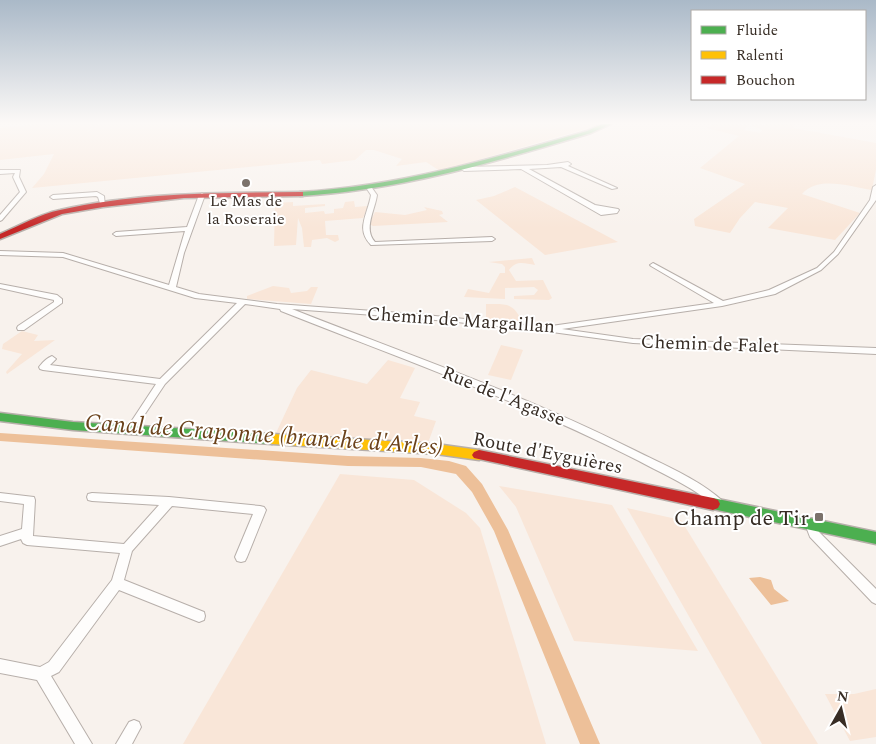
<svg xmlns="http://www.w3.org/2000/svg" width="876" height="744" font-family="Spectral,serif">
<rect width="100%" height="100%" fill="#f8f2ed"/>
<g fill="#f9e6d8">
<polygon points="40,124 98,124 82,135 100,124 603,124 440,171 426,162 396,166 402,159 374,150 366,150 355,160 322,164 320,160 32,188 44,174 54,154 0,160 0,128"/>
<path d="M 714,124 L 748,125 L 744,130 L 760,133 L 762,130 L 751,125 L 794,124 L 793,128 L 876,143 L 876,169 L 872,190 C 851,187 818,175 802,194 L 860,213 L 835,240 L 768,228 L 788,208 L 755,202 L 740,218 L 730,233 L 695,226 L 694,219 L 745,184 L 700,168 L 739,136 L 707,128 Z"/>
<polygon points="515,187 618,242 545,255 476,200 494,196"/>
<polygon points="354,201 355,207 368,206 363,218 325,221 326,235 338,235 339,240 335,242 327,238 312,240 311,247 304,247 302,228 298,218 296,245 274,246 275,203 293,202 293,206 325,204 325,206 305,208 305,213 324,211 325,214 334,213 334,209 343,208 345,202"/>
<polygon points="424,207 442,211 443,214 439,215 448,222 373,226 369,224 375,212 405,215 427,210"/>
<path d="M 532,258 L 535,265 C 524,263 516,260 509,270 L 516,281 L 543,280 L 552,298 L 549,300 L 514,299 L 514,296 L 534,295 L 538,290 L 534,287 L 505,288 L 505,299 L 464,297 L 468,289 L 489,293 L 500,273 L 505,273 L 505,267 L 502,264 L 489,262 Z"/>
<polygon points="273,286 289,288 291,293 307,291 311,287 318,287 311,304 247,299 247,296"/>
<path d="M 486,304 C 507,304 514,302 523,324 L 486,319 Z"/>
<polygon points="22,331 38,335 34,341 55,340 7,374 6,372 22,354 2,349 3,344"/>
<polygon points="501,345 523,350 511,380 488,375"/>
<polygon points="388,360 415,368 400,398 420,402 414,416 436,421 428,443 276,433 297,388 311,370 367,384"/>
<polygon points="340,474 414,480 466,513 480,528 546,744 183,744"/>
<polygon points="499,486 612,505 698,651 574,641 516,507"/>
<polygon points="627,508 681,520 818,744 762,744"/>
<polygon points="876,689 876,737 850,741 825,694 854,694"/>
</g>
<polygon fill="#edc099" points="760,577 771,580 774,589 789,601 771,605 749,578"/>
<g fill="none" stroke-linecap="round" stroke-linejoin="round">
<polygon fill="#edc099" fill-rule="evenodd" points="0,433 348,456 421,458 449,461 466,466 482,484 508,530 600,744 580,744 494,531 472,492 456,474 421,467 348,466 0,441"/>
<defs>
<g id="street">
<polygon points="568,162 571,164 568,166 617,188 612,189 561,167 529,169 595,205 618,209 619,210 617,213 601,215 521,169 464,171 461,169 464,167 547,165"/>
<polygon points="0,170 20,170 19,177 26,192 2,220 0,221 0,215 20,192 13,177 15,173 0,174"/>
<path d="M 876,185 L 876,200 L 838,254 L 821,270 L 775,294 L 722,306 L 562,329 L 633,339 L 876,348 L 876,354 L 633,343 L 552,332 L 549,331 L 415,318 L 292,309 C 406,354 523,394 632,449 C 664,465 697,478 724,502 L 726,505 L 724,508 C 715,511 706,499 699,494 C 680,481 659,472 639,461 C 523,402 402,359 281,311 L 280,309 L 245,304 L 165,384 L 133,432 L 127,432 L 125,430 L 127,428 L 156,384 L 43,370 L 40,369 L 39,367 C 42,363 47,358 52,356 L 56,359 L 50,365 L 160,379 L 237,303 L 195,298 L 63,257 L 0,255 L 0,251 L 63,253 L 169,285 L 185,231 L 116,236 L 113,234 L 116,232 L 187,227 L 199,195 L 202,193 L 205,195 L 184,253 L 176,287 L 199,294 L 277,304 L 415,314 L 544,327 L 714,303 L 651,266 L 650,265 L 653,263 L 723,301 L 769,290 L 817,268 L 834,252 L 870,200 L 873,187 Z"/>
<path d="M 370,187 L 372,188 L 377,195 C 375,210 363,229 375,242 L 492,237 L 495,239 L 492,241 L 371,245 C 355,229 368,214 371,195 L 367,189 Z"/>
<polygon points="97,192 104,196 105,206 101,206 98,197 96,196 53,199 50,197 53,195"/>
<polygon points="0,284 57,295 62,299 62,303 24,330 18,330 17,328 18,326 54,302 54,300 0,288"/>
<polygon points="0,493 34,497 35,500 33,536 124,544 159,505 92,501 88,500 87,497 88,494 92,493 169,497 260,506 264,507 266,510 247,557 245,561 241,562 237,561 235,557 253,514 172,506 132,551 124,580 204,612 205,616 204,620 199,622 119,590 59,672 51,676 92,744 75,744 37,680 0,673 0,659 40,667 49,662 112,580 120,553 27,545 23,543 21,539 0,546 0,536 22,529 24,504 0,501"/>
<polygon points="811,519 815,521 819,532 876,589 876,604 872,602 810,537 805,524 807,521"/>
<polygon points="134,720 139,722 141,727 132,744 116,744 129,722"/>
</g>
<g id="fast">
<path d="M 602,124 L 611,124 L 591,133 C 494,162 402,190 300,196 L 296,194 L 300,192 C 400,186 491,159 587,131 Z"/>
<polygon points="0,413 73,422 272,434 276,436 278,439 276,442 272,444 73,430 0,421"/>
<polygon points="713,498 876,532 876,544 708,508 706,504 708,500"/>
</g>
<polygon id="slow" points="272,434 436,444 479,450 484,452 486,455 484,458 479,460 436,454 272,444 268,442 266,439 268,436"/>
<g id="jam">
<path d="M 300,192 L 303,192 L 303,196 L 184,198 L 103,207 L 62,214 L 0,239 L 0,234 C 19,226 40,214 60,210 C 139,192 220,193 300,192 Z"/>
<polygon points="479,450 713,498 718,500 720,504 718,508 713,510 474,458 472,455 474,452"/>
</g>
</defs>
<use href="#street" stroke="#b7afaa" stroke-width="2"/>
<use href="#fast" stroke="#b7afaa" stroke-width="3"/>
<use href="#slow" stroke="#b7afaa" stroke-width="3"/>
<use href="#jam" stroke="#b7afaa" stroke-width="3"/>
<use href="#street" fill="#fefdfc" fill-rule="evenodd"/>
<use href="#fast" fill="#4caf50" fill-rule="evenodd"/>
<use href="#slow" fill="#ffc107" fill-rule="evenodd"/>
<use href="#jam" fill="#c62828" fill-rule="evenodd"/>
</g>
<linearGradient id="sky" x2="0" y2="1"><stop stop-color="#aab9c8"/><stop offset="0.54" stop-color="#fcf9f7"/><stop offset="1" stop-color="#fcf9f7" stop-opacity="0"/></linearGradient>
<rect width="876" height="228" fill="url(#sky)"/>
<g fill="#7b726b" stroke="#fff" stroke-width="2">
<circle cx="246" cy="183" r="5"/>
<rect x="814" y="512" width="10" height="10" rx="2.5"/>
</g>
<g text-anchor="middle" stroke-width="4" stroke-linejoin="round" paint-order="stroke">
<g font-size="16" fill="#372d25" stroke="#fff">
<text x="246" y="206">Le Mas de<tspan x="246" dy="18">la Roseraie</tspan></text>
</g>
<g font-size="19" fill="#372d25" stroke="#fff">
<text transform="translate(461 319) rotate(4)" y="7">Chemin de Margaillan</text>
<text transform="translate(710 343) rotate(2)" y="7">Chemin de Falet</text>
<text transform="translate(504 395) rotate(22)" y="7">Rue de l'Agasse</text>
<text transform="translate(548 452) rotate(11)" y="7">Route d'Eyguières</text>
</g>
<g font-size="22" fill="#372d25" stroke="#fff" text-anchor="end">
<text x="809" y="525">Champ de Tir</text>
</g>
<g font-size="24" font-style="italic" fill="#6b421b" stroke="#fff">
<text transform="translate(264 434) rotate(4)" y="8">Canal de Craponne (branche d'Arles)</text>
</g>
</g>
<rect x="691" y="10" width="175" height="90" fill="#ffffff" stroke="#afaba8"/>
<rect x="701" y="26" width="25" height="8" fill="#4caf50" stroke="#afaba8"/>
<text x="736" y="35" font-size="15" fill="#372d25">Fluide</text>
<rect x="701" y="51" width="25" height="8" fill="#ffc107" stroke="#afaba8"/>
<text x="736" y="60" font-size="15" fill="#372d25">Ralenti</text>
<rect x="701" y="76" width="25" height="8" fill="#c62828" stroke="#afaba8"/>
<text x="736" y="85" font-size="15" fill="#372d25">Bouchon</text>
<g transform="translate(841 709) rotate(8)" stroke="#ffffff" stroke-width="4" paint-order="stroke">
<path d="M0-4L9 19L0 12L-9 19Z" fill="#372d25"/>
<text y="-8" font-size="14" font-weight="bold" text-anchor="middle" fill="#372d25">N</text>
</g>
</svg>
